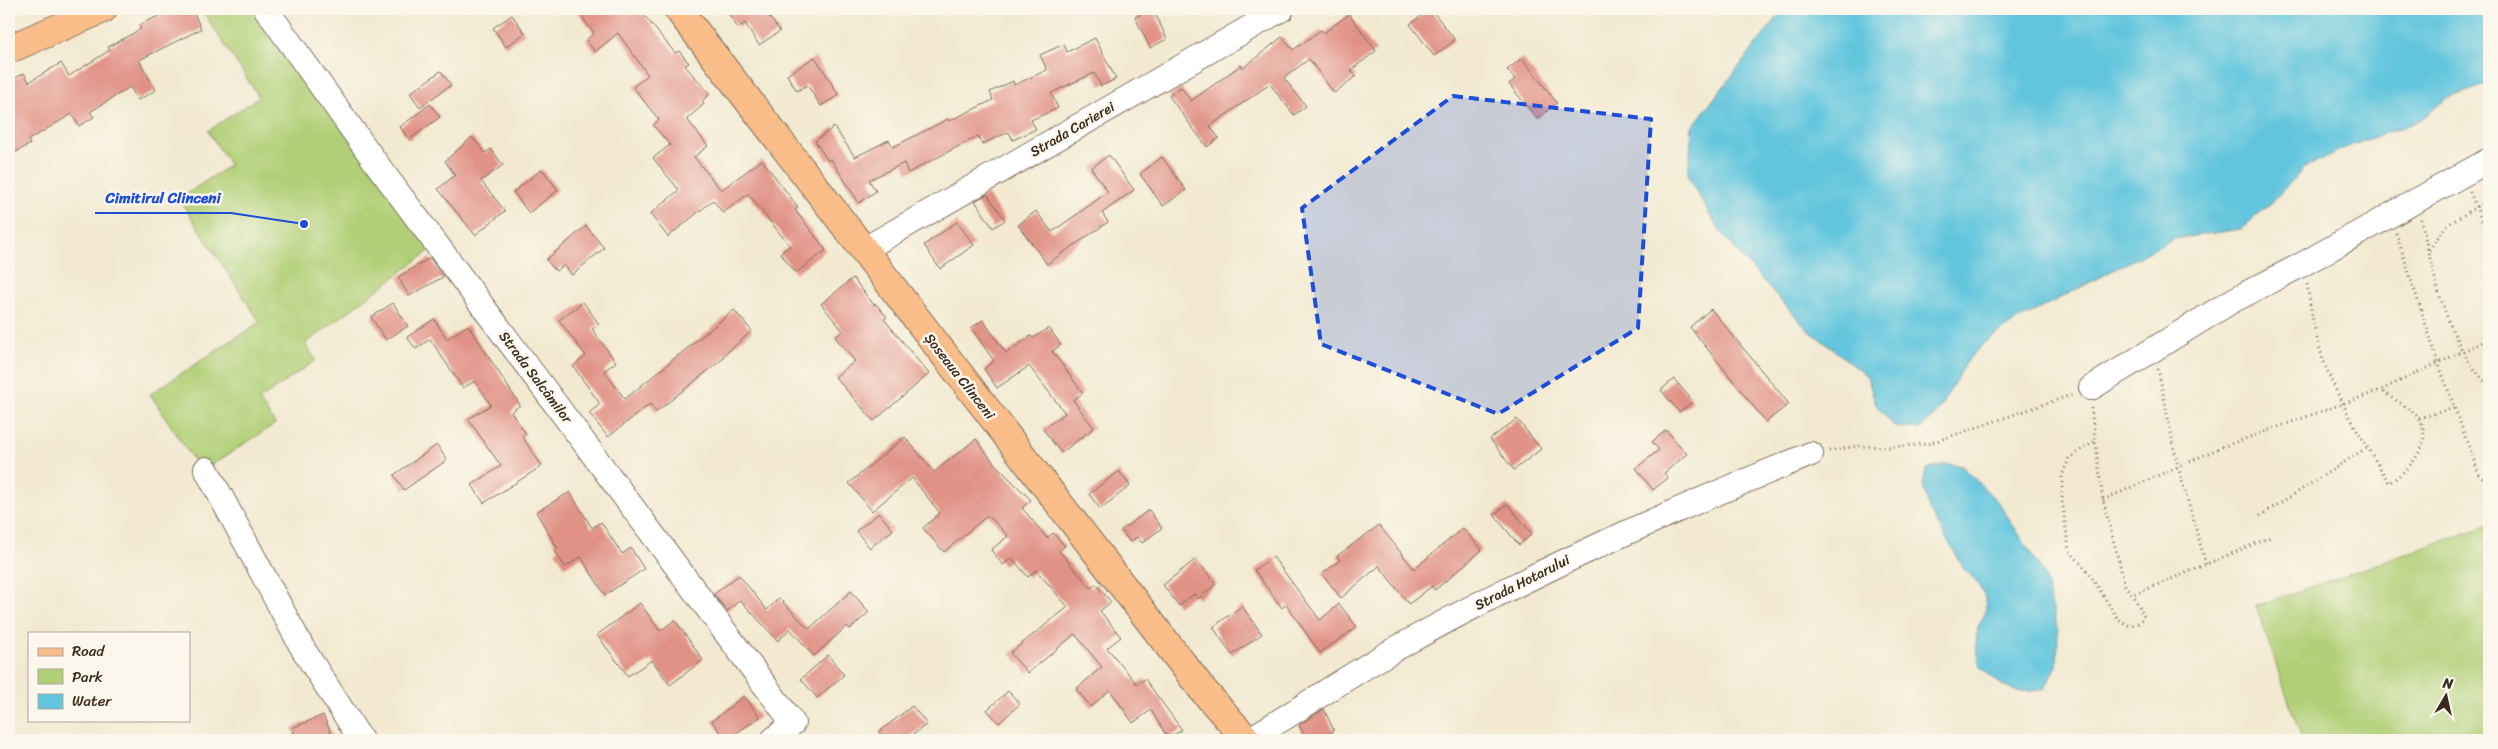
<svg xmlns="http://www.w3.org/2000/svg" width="2498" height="749" font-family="Sriracha,sans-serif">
<rect width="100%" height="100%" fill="#fbf7ec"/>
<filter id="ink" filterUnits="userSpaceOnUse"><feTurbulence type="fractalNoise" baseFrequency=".02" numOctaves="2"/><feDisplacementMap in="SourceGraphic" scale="10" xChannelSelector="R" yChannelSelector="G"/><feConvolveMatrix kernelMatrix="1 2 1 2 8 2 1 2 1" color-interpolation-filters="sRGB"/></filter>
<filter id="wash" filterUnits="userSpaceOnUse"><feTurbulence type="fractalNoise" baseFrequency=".0096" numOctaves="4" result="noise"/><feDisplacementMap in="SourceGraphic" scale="20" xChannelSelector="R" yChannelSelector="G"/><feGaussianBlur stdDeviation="1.12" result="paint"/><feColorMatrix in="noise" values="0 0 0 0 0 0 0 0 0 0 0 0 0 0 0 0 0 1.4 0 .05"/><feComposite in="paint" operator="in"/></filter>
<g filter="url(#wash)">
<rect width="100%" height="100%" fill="#f2e9d0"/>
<g fill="#b0cf76" stroke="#767c4a">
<polygon points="201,9 260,9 432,249 305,344 316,360 259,400 275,424 201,472 150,394 260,322 179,199 230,165 208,131 259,97"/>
<polygon points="2489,525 2489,740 2302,740 2256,606"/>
</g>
<g fill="#60c5dd" stroke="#4e787e">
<polygon points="1784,9 2489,9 2489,84 2445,99 2421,120 2347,147 2304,168 2268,206 2241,229 2173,239 2016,321 1985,342 1967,361 1936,414 1920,429 1895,427 1876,405 1867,376 1806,328 1744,260 1715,224 1688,177 1692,127"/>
<path d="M 1945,464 L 1962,466 L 1999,503 L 2044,574 L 2058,630 L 2057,666 L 2044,689 C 2010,696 2005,688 1980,667 L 1976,643 L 1978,627 L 1986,612 L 1985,597 L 1976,581 L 1965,570 L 1929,509 L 1923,485 L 1926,470 Z"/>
</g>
<g id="blocks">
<g fill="#e19286">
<polygon points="174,9 192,9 201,29 139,60 156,90 138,100 130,87 90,112 94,117 79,126 72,114 28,140 30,144 9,156 9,82 24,73 29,82 61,63 69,76 110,50 108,47 141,29 139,25"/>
<polygon points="576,9 639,9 675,53 679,51 689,63 685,66 710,94 702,101 704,104 687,119 708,146 694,157 721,190 762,160 798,207 795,210 826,250 796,273 780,253 790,246 748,194 723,213 713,200 668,237 650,214 679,190 653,158 670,145 653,125 659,120 633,87 648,75 618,33 595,52 586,40 594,33"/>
<polygon points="725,9 766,9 764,10 780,31 759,45 745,23 738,28"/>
<polygon points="1153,9 1167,39 1150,48 1135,17"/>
<polygon points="1431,9 1455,40 1434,56 1410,24"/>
<polygon points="1349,14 1376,51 1351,70 1356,76 1334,93 1309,59 1284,78 1306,106 1294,115 1270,84 1210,126 1219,138 1207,147 1169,96 1181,87 1191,101 1241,65 1243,68 1282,37 1293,50 1321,30 1324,33"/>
<polygon points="512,15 525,33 506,47 493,28"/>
<polygon points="1095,38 1116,79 1101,86 1094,73 1051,93 1058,108 1031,120 1036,129 1013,140 1009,132 982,144 978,136 908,173 904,163 869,180 876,191 859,203 831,159 828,161 815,141 834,127 855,157 889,140 893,147 948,119 949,121 993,100 990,92 1013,81 1014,85 1047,70 1040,55 1064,44 1067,52"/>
<polygon points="815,57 839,95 821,106 807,85 797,91 787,75"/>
<polygon points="1522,58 1557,103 1537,119 1509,84 1515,79 1507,70"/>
<polygon points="441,71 451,85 420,107 410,93"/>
<polygon points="430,104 440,117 409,140 400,127"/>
<polygon points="472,137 485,153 491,149 503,165 481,181 505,211 475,235 438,189 455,175 445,161"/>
<polygon points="1109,155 1134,190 1102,213 1108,222 1047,264 1018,225 1036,211 1052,232 1108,192 1091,168"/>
<polygon points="1162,157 1186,190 1163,206 1140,174"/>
<polygon points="542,169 558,190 529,213 513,192"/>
<polygon points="987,194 1005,220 993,228 975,201"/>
<polygon points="957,222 974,245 940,269 924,245"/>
<polygon points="586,226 604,248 572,275 564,265 556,271 546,260"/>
<polygon points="430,258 443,277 409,296 398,277"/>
<polygon points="853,278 874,305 875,303 887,317 884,319 929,374 874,421 835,377 855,361 835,337 843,331 821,304"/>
<polygon points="583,302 599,324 592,329 616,362 604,371 625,399 734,310 752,331 723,356 724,358 656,412 650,404 608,437 589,413 600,404 573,366 586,356 559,320"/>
<polygon points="393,303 408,326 386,340 371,317"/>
<polygon points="1711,309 1789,404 1766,422 1690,327"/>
<polygon points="434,319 447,339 468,325 520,405 511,412 526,434 522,436 542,466 484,503 472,485 501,466 468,419 491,405 475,381 463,388 430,339 416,349 407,337"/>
<polygon points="983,320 1006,353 1031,336 1033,338 1049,328 1061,345 1052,351 1083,393 1073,400 1094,428 1061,453 1043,429 1065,413 1029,366 997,388 984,369 994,361 971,328"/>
<polygon points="1674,379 1693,401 1679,412 1661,390"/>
<polygon points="1517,419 1541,449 1514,470 1490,439"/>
<polygon points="1666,430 1687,454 1664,473 1668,478 1653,490 1636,468 1659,450 1652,442"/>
<polygon points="905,437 934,472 976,439 994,463 1031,500 1022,508 1047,538 1053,533 1065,546 1059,551 1091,588 1096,584 1111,602 1100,611 1121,637 1107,648 1137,684 1145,679 1182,730 1168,738 1151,710 1133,723 1110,690 1091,707 1076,689 1102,667 1075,634 1028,673 1010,653 1068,607 1036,570 1028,577 1012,558 1003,565 991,550 1008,536 988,515 944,552 923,528 940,513 912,478 872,511 849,483"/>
<polygon points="437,445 447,460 404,490 394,475"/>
<polygon points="1119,471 1130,486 1100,509 1089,494"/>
<polygon points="570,492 592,528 601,522 622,554 631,548 644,569 605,595 581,557 565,567 555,551 558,549 536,512"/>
<polygon points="1507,504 1532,534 1519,545 1494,515"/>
<polygon points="1149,510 1162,528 1142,543 1137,537 1130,542 1121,530"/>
<polygon points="879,513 893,530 870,548 856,531"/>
<polygon points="1379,525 1414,569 1463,528 1482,550 1435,590 1432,586 1409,604 1379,566 1341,598 1322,574 1340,560 1337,556"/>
<polygon points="1273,557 1320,620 1339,604 1357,627 1320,653 1286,604 1282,608 1254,570"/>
<polygon points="1196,559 1216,584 1198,599 1194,594 1179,606 1163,585"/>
<polygon points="739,575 767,610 779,598 809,629 851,591 869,612 850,629 847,626 814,656 790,629 778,641 740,600 727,611 714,594"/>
<polygon points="640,603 660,631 675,620 703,660 670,685 652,660 628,676 597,635"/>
<polygon points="1242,606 1262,634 1232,655 1213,627"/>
<polygon points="828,655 844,675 817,698 801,679"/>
<polygon points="1008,691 1020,704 999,723 987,710"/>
<polygon points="744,696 760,717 726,740 712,721"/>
<polygon points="912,706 927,724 906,740 885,740 879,732"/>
<polygon points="1324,709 1334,731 1314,740 1306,740 1299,725"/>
<polygon points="323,715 333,737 325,740 297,740 292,728"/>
</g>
</g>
</g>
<g filter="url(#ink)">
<use href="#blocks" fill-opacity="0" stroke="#7b6d5c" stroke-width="1"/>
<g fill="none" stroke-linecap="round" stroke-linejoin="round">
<defs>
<g id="minor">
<polyline points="266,9 379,167 793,723 773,740"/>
<polyline points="863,250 1282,9"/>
<polyline points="2091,388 2232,301 2303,264 2489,160"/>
<polyline points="206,469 303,649 361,740"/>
<path d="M 1248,740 C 1301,709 1352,673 1406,643 C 1537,570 1673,510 1811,454"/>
</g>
<g id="major">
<polyline points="678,9 1202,689 1247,740"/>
<polyline points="9,49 103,9"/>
</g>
</defs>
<use href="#minor" stroke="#7b6d5c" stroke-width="26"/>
<use href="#major" stroke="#7b6d5c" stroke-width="30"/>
<g stroke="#7b6d5c" stroke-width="3" stroke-dasharray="1 4" stroke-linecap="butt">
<polyline points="2470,192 2489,237"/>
<path d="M 2421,219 C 2434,276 2446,343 2489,386"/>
<polyline points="2396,233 2439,365 2480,477 2489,482"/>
<polyline points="2429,250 2446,226 2489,199"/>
<path d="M 2307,284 C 2311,310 2315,337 2324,362 C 2340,405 2366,444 2389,483 C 2408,471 2435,444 2419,419 C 2414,410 2391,398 2382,391"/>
<polyline points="2158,369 2178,467 2206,564"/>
<polyline points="2091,408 2103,500 2125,585 2131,594 2138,593 2271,537"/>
<polyline points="2419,418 2454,408"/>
<polyline points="2094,442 2069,458 2062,476 2062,500 2069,550 2089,573 2118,619 2130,626 2138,623 2144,617 2133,594"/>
<polyline points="1829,451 1858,446 1889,447 1928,444 2074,394"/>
<polyline points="2103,500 2222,447 2381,390 2489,339"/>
<polyline points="2260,516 2368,447"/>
</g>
<use href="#minor" stroke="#fff" stroke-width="24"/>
<use href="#major" stroke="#f9bd89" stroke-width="28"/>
</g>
</g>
<path fill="#1d4ed8" fill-opacity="0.2" stroke="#1d4ed8" stroke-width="4" stroke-dasharray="10 6" stroke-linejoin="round" d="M 1453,96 L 1651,119 L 1638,328 L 1498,414 L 1321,344 L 1302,208 Z"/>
<g text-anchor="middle" stroke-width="5" stroke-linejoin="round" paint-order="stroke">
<g font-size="14" fill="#3b2a1e" stroke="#fbf7ec">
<text transform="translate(1072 129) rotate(-30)" y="5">Strada Carierei</text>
<text transform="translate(960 376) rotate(52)" y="5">Șoseaua Clinceni</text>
<text transform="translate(536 377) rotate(53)" y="5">Strada Salcâmilor</text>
<text transform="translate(1522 582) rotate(-27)" y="5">Strada Hotarului</text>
</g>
</g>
<path fill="none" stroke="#1d4ed8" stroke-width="2" d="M304 224L231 213H95"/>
<circle fill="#1d4ed8" stroke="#fbf7ec" stroke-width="2" cx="304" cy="224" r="5"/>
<g font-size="15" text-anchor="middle" font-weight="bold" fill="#1d4ed8" stroke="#fbf7ec" stroke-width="5" stroke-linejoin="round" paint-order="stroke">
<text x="163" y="203">Cimitirul Clinceni</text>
</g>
<rect width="2498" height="749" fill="none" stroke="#fbf7ec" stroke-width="30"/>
<rect x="28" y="632" width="162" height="90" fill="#fbf7ec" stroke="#aea59a"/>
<rect x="38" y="648" width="25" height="8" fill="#f9bd89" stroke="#aea59a"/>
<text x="72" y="656" font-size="15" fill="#3b2a1e">Road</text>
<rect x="38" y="669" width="25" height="15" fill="#b0cf76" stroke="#aea59a"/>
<text x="72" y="682" font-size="15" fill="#3b2a1e">Park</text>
<rect x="38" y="694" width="25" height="15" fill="#60c5dd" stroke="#aea59a"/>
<text x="72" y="706" font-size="15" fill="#3b2a1e">Water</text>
<g transform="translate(2446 696) rotate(9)" stroke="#fbf7ec" stroke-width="4" paint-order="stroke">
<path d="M0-4L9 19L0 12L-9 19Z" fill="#3b2a1e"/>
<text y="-8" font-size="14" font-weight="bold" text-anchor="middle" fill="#3b2a1e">N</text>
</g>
</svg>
